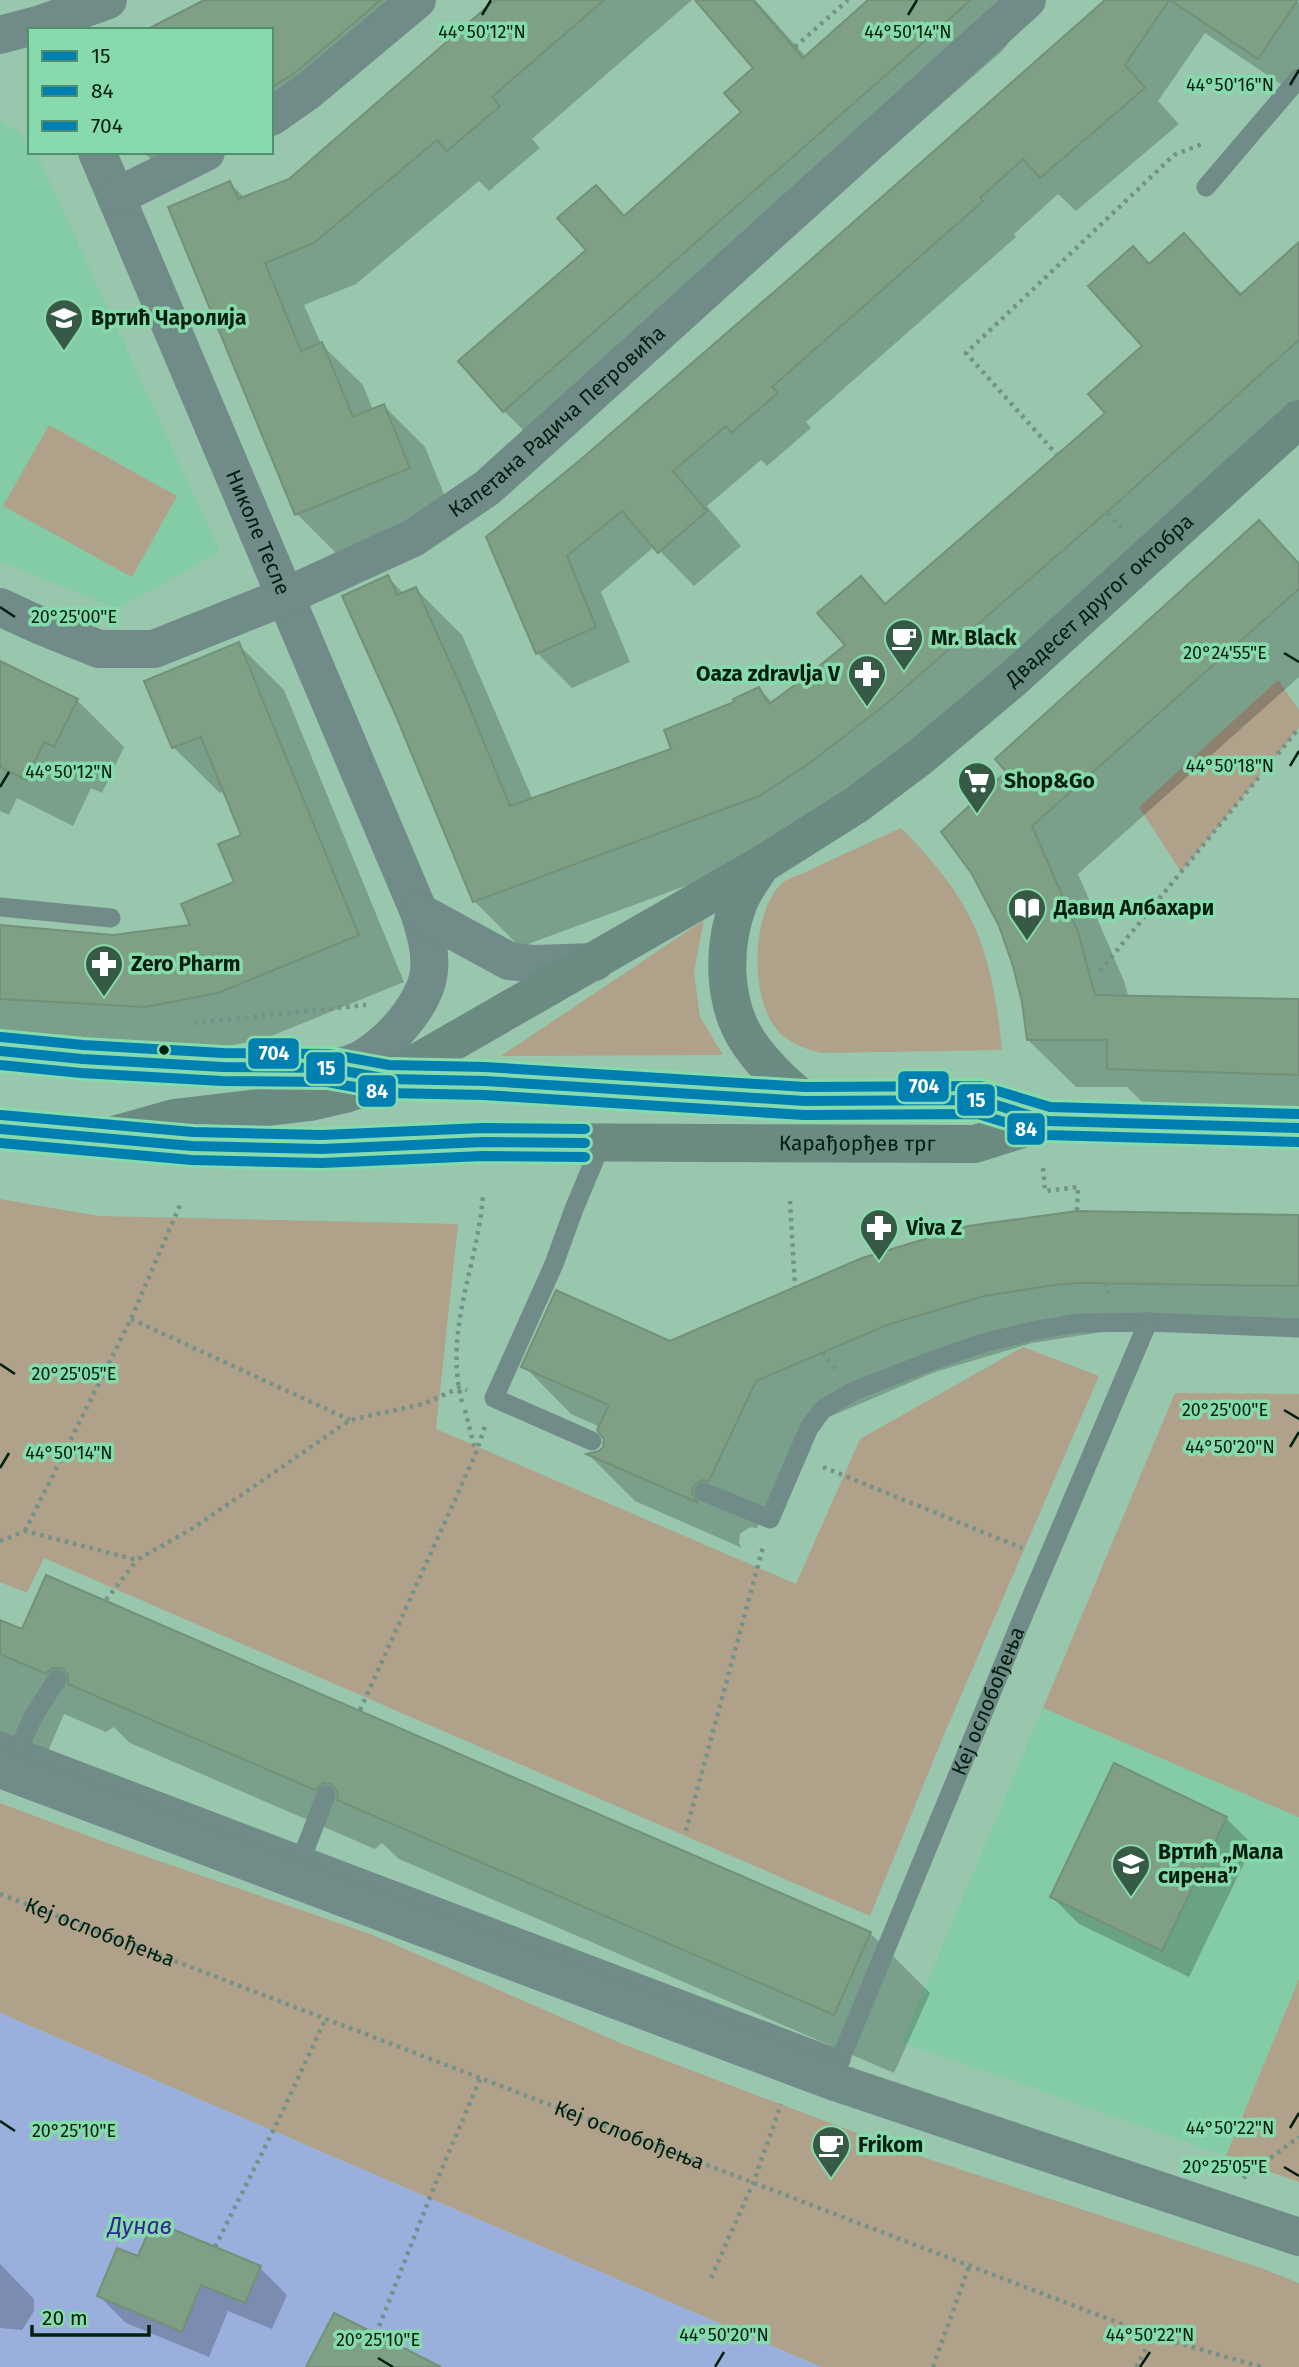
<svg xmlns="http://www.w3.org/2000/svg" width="1299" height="2367" font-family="'Fira Sans',sans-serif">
<rect width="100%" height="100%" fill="#99c7ad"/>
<g fill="#84cca5">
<polygon points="0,120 30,141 30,152 36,152 220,552 117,609 0,561"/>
<polygon points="1043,1708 1299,1817 1299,1979 1226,2156 902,2042"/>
</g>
<g fill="#b0a18a">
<polygon points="49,425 177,496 132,577 3,506"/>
<polygon points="1278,680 1299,710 1299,728 1181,872 1139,807"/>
<path d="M 901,828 C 974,901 992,948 1002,1050 L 821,1053 C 807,1049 794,1045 782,1035 C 749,1006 750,917 780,885 C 786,878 800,875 808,871 C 839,856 870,842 901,828 Z"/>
<polygon points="704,920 694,972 700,1017 723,1055 501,1056"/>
<polygon points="0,1199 99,1216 458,1224 436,1429 796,1584 860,1439 1023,1347 1099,1376 943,1737 870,1916 44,1558 27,1593 0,1582"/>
<polygon points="1175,1393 1299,1394 1299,1817 1043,1708"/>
<polygon points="0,1803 107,1843 373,1935 625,2045 901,2150 1264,2269 1299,2283 1299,2367 821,2367 0,2013"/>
<polygon points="1299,1979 1299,2182 1226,2156"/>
</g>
<polygon fill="#9bafdc" points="0,2013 821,2367 0,2367"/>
<g fill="#0003">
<polygon points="206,0 435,0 271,110 271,30"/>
<polygon points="496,0 692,0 532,139 540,148 489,191 479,181 356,284 304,305 321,344 363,385 373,410 384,406 425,447 450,509 338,555 297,514 170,208 230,183 245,198 290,181"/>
<polygon points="697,0 755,0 806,57 869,0 1043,0 1002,51 545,452 504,411 461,361 588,250 596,188 625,217 744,112 755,68"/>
<polygon points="1107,0 1295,0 1299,3 1299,85 1294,93 1205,33 1158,101 1179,124 1076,211 1058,194 1014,234 1016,237 806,422 811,428 767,466 761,460 707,506 741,546 694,586 655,546 601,592 630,662 572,688 537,653 580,462 790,281"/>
<polygon points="144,152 211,152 169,178"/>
<polygon points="1184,235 1243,295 1299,244 1299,427 805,842 520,947 474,901 388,577 404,594 416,589 462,635 533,800 673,750 736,703 759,689 773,703 848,645 860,578 887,605 1108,413 1145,346 1150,265"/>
<polygon points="1259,522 1299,562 1299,677 1078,874 1124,981 1129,998 1299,1001 1299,1120 1156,1116 1127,1087 1076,1087 1028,1040 1008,772"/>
<polygon points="238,644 284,690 404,982 264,1039 192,1053 0,1040 0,926 113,937 193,927 236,883 243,836 225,791 220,793 173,747"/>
<polygon points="0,663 77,700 124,747 102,793 91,788 73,826 17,798 9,815 0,811"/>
<polygon points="1299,1215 1299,1331 1102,1332 1032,1343 935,1372 803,1428 757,1528 750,1527 740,1534 739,1543 742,1548 635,1501 589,1455 600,1453 605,1447 606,1439 600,1427 571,1414 524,1366 670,1343"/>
<polygon points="0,1622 870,1933 930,1993 894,2073 399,1859 382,1843 375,1849 130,1743 114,1727 106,1732 64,1714 37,1777 0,1761"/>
<polygon points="1226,1818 1253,1845 1189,1977 1079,1924 1052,1897"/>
<polygon points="139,2259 260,2268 287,2295 272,2329 228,2311 209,2357 126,2323 99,2296"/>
<polygon points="0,2264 34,2299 34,2311 22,2330 0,2328"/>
</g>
<g fill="#7fa084" stroke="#729178" stroke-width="2">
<polygon points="204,0 381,0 296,72 271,88 271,30 146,30"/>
<polygon points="495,0 604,0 492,97 500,106 447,151 437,140 314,243 265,263 301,351 322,342 353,417 384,404 410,468 295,515 168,207 230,181 238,199 289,179"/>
<polygon points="695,0 753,0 803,58 868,0 971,0 503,412 458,361 586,250 557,218 596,185 624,216 741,112 724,93 753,68"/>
<polygon points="1105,0 1169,0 1125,65 1145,88 1040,178 1023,159 980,198 983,201 772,387 778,393 731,433 726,426 673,471 707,511 658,553 622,511 567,556 596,627 536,654 486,537 579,461 789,279"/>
<polygon points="1170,0 1298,0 1258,59"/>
<polygon points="1184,233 1240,295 1299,242 1299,340 1116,504 885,705 807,765 759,796 473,902 396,716 342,596 388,575 397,595 416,587 465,696 510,806 671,749 664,730 734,702 733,699 759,687 769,704 803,679 845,645 817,613 861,576 885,604 1105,413 1088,394 1142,346 1088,286 1133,246 1149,264"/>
<polygon points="1259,520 1299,564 1299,589 1032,826 1078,932 1095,995 1299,999 1299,1075 1107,1069 1107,1040 1027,1040 1022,1002 1013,966 999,926 972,874 941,832 1006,772 995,759"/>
<polygon points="239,642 359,935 218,993 145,1007 0,999 0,925 113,935 190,925 181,904 234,882 218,844 241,835 201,737 172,748 144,681"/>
<polygon points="0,661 78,699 54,747 44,742 26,780 0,767"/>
<polygon points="1077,1211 1299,1215 1299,1286 1080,1283 1054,1285 984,1296 887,1325 756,1381 709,1481 702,1480 693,1487 692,1494 699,1503 586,1454 599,1451 603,1447 604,1439 597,1430 609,1405 521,1367 556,1290 670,1341 862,1258 892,1249 968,1226"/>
<polygon points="46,1575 871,1932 834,2015 337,1800 338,1792 331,1784 323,1783 315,1790 68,1684 68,1674 63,1668 52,1668 46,1674 0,1654 0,1620 22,1629"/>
<polygon points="1114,1763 1227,1817 1162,1951 1050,1897"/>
<polygon points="153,2221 261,2266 245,2303 201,2285 182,2332 97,2296 117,2248 138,2256"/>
<polygon points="334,2313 376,2334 441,2367 306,2367"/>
</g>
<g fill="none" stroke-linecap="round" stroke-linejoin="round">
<g stroke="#749288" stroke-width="4.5" stroke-dasharray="3.5 5" stroke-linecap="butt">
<polyline points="795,47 848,0"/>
<polyline points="1058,456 966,353 1174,155 1202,144"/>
<polyline points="1108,513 1121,528"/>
<polyline points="1100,971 1299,728"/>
<polyline points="194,1023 366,1005"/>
<polyline points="1043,1168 1045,1191 1078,1187 1077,1211"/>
<polyline points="790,1201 795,1287"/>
<polyline points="1106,1283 1108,1293"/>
<polyline points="131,1319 350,1420"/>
<polyline points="822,1353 836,1369"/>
<path d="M 462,1402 C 443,1329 479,1264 483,1193"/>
<polyline points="465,1410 476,1453"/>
<polyline points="823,1467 1022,1548"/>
<polyline points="25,1531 131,1319 180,1205"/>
<polyline points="0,1541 25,1531 137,1560 195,1527 350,1420 423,1404 459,1388 467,1390"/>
<polyline points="106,1600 137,1560"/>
<polyline points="360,1710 476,1453 485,1426"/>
<polyline points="686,1831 763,1547"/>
<path id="s1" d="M 0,1894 L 1153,2336 L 1262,2367"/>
<polyline points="1243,2178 1299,2137"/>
<polyline points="215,2247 278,2121 326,2018"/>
<polyline points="711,2278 754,2181 781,2104"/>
<polyline points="376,2334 432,2192 480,2079"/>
<polyline points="933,2367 969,2266"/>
<polyline points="1136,2367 1153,2336"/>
</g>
<g stroke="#708b88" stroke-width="19">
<polyline points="1206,187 1299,78"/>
<polyline points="0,907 111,918"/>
<polyline points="592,1441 494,1398 554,1264 574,1209 602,1142"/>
<polyline points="704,1492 770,1519 809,1428 823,1409 854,1391 931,1361 983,1343 1037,1330 1077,1323 1148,1322 1299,1328"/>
<polyline points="0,1741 841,2060"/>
<polyline points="13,1761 33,1717 57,1679"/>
<polyline points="299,1865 326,1795"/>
<path id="s2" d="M 836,2070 L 1024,1614 L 1148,1322"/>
</g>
<g stroke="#708b88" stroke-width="38">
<polyline points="0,35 41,24 108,0"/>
<polyline points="271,117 308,91 417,0"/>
<path id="s3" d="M 97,152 L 419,912 C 425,932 431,950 429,971 C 426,1005 382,1054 350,1064 C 343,1067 335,1067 328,1068"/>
<polyline points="116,197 206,152"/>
<path id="s4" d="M 0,607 L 39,625 L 99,649 L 154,649 L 284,597 L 413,538 L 487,488 L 1027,0"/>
<polyline points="419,912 509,961 535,964 595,962"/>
<polyline points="0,1769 832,2081 1299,2237"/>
</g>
<g stroke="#6a8a82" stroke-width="38">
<path d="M 761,865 C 754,877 744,889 739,902 C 722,945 722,1004 749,1043 C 764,1065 784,1084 805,1101"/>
<polyline points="0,1051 82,1059 223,1067 328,1068 388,1079 485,1081 541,1086 805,1101 980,1100 1048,1121 1299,1128"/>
<path id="s5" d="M 0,1129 L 192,1146 L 322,1149 L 483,1142 L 975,1144 L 1048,1121"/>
<path id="s6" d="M 103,1138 L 174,1118 L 310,1102 L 345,1094 L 388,1079 L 761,865 L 856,805 L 920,757 L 1014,678 L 1299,419"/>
</g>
<defs>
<g id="bus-1">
<polyline points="0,1051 82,1059 223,1067 328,1068 388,1079 485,1081 805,1101 980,1100 1048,1121 1299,1128"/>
<polyline points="0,1129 192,1146 322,1149 483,1142 585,1143"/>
</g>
<g id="bus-2">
<polyline points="0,1065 81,1073 222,1081 327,1082 387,1093 484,1095 804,1115 978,1114 1046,1135 1299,1142"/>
<polyline points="0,1143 192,1160 322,1163 483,1156 585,1157"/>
</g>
<g id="bus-3">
<polyline points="1,1037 83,1045 223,1053 329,1054 389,1065 485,1067 805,1087 981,1086 1050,1107 1299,1114"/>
<polyline points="1,1115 193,1132 322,1135 482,1128 585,1129"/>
</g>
</defs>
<use href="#bus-1" stroke="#86daab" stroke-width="16"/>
<use href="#bus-2" stroke="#86daab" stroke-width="16"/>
<use href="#bus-3" stroke="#86daab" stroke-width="16"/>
<use href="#bus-1" stroke="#0080b1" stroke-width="10"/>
<use href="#bus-2" stroke="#0080b1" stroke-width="10"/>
<use href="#bus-3" stroke="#0080b1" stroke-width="10"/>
</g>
<path fill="none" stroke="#001f0f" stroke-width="2.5" d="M 482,15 L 491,0M 908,15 L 917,0M 1290,85 L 1299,70M 0,607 L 15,617M 1284,653 L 1299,662M 1290,766 L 1299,751M 0,787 L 9,772M 0,1364 L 15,1374M 1284,1410 L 1299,1419M 1290,1447 L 1299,1432M 0,1468 L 9,1453M 0,2121 L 15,2131M 1290,2128 L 1299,2113M 1284,2167 L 1299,2176M 378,2358 L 393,2367M 715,2367 L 724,2352M 1140,2367 L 1150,2352"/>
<defs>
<symbol id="school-pin" viewBox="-11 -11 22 30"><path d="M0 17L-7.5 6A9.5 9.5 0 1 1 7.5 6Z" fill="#365a46" stroke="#86daab"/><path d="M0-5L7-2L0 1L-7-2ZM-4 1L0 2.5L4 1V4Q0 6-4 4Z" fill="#fff"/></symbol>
<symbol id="cafe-pin" viewBox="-11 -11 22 30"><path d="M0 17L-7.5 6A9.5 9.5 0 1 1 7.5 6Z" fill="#365a46" stroke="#86daab"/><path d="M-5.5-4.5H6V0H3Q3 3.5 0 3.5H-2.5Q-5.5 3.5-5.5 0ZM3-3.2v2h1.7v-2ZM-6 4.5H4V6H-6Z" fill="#fff"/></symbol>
<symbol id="pharmacy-pin" viewBox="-11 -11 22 30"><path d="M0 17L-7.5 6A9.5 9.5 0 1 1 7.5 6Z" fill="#365a46" stroke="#86daab"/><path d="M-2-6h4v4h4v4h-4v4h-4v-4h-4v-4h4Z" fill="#fff"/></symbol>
<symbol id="supermarket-pin" viewBox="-11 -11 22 30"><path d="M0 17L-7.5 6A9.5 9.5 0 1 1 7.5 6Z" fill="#365a46" stroke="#86daab"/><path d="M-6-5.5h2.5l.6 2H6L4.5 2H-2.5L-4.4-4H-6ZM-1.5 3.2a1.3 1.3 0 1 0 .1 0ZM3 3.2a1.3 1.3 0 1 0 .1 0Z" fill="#fff"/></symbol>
<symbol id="library-pin" viewBox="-11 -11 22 30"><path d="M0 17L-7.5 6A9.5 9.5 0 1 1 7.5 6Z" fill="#365a46" stroke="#86daab"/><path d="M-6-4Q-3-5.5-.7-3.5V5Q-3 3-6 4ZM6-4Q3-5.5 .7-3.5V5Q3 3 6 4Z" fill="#fff"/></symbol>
</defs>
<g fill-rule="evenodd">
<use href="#school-pin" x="42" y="296" width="44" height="60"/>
<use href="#cafe-pin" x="882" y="616" width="44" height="60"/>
<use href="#pharmacy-pin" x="845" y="652" width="44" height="60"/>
<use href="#supermarket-pin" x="955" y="759" width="44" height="60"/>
<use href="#library-pin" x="1005" y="886" width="44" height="60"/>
<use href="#pharmacy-pin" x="82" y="942" width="44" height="60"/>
<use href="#pharmacy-pin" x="857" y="1206" width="44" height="60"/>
<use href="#school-pin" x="1109" y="1842" width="44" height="60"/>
<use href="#cafe-pin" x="809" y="2123" width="44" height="60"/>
</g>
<circle fill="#001f0f" stroke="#86daab" stroke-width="2.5" cx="164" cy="1050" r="6"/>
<g text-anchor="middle" stroke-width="7" stroke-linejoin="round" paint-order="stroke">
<g font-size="21" font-weight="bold" fill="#001f0f" stroke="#86daab" text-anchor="start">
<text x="91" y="325">Вртић Чаролија</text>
<text x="931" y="645">Mr. Black</text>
<text x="840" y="681" text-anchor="end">Oaza zdravlja V</text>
<text x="1004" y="788">Shop&amp;Go</text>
<text x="1054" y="915">Давид Албахари</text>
<text x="131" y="971">Zero Pharm</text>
<text x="906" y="1235">Viva Z</text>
<text x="1158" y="1859">Вртић „Мала<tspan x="1158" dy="24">сирена”</tspan></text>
<text x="858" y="2152">Frikom</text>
</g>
<g font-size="21" fill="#001f0f" stroke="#86daab">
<text dy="7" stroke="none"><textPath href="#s4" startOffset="630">Капетана Радича Петровића</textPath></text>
<text dy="7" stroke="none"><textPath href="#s3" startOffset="413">Николе Тесле</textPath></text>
<text dy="7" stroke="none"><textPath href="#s6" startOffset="1153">Двадесет другог октобра</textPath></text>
<text dy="7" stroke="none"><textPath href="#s5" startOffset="858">Карађорђев трг</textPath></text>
<text dy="7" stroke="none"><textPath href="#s2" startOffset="399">Кеј ослобођења</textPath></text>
<text dy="7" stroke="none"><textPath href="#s1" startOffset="107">Кеј ослобођења</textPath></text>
<text dy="7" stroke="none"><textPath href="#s1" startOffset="674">Кеј ослобођења</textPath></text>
</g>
<g font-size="23" font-style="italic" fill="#322792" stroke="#86daab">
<text x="140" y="2234">Дунав</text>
</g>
</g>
<g font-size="18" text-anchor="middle" fill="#001f0f" stroke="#86daab" stroke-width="7" stroke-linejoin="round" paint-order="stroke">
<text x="482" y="38">44°50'12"N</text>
<text x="908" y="38">44°50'14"N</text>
<text x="1230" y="91">44°50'16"N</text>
<text x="74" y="623">20°25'00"E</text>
<text x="1225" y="659">20°24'55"E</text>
<text x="1230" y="772">44°50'18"N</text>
<text x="69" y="778">44°50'12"N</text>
<text x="74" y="1380">20°25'05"E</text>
<text x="1225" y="1416">20°25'00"E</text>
<text x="1230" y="1453">44°50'20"N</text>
<text x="69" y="1459">44°50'14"N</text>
<text x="1230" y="2134">44°50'22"N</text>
<text x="74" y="2137">20°25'10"E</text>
<text x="1225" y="2173">20°25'05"E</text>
<text x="724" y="2341">44°50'20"N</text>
<text x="1150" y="2341">44°50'22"N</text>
<text x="378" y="2346">20°25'10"E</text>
</g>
<g stroke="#86daab" stroke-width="2.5">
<rect x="247" y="1037" width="53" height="33" rx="7" fill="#0080b1"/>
<rect x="305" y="1051" width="41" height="34" rx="7" fill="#0080b1"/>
<rect x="897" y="1070" width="53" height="33" rx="7" fill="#0080b1"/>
<rect x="357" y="1074" width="40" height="34" rx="7" fill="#0080b1"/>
<rect x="956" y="1083" width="40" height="34" rx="7" fill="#0080b1"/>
<rect x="1006" y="1112" width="40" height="34" rx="7" fill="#0080b1"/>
</g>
<g font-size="19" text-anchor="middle" font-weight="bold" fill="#fff">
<text x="274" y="1060">704</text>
<text x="326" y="1075">15</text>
<text x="924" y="1093">704</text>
<text x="377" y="1098">84</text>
<text x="976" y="1107">15</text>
<text x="1026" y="1136">84</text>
</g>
<rect x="28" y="28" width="245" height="126" fill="#86daab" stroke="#508f6d" stroke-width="2"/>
<rect x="42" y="51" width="35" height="10" fill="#0080b1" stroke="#508f6d" stroke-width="2"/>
<text x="91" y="63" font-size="21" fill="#001f0f">15</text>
<rect x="42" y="86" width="35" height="10" fill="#0080b1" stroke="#508f6d" stroke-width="2"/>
<text x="91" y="98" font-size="21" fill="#001f0f">84</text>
<rect x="42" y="121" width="35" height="10" fill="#0080b1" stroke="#508f6d" stroke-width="2"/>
<text x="91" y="133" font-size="21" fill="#001f0f">704</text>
<path d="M32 2325v10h117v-10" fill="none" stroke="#001f0f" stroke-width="3.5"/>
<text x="42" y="2325" font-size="21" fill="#001f0f" stroke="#86daab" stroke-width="5" paint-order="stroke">20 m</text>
</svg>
